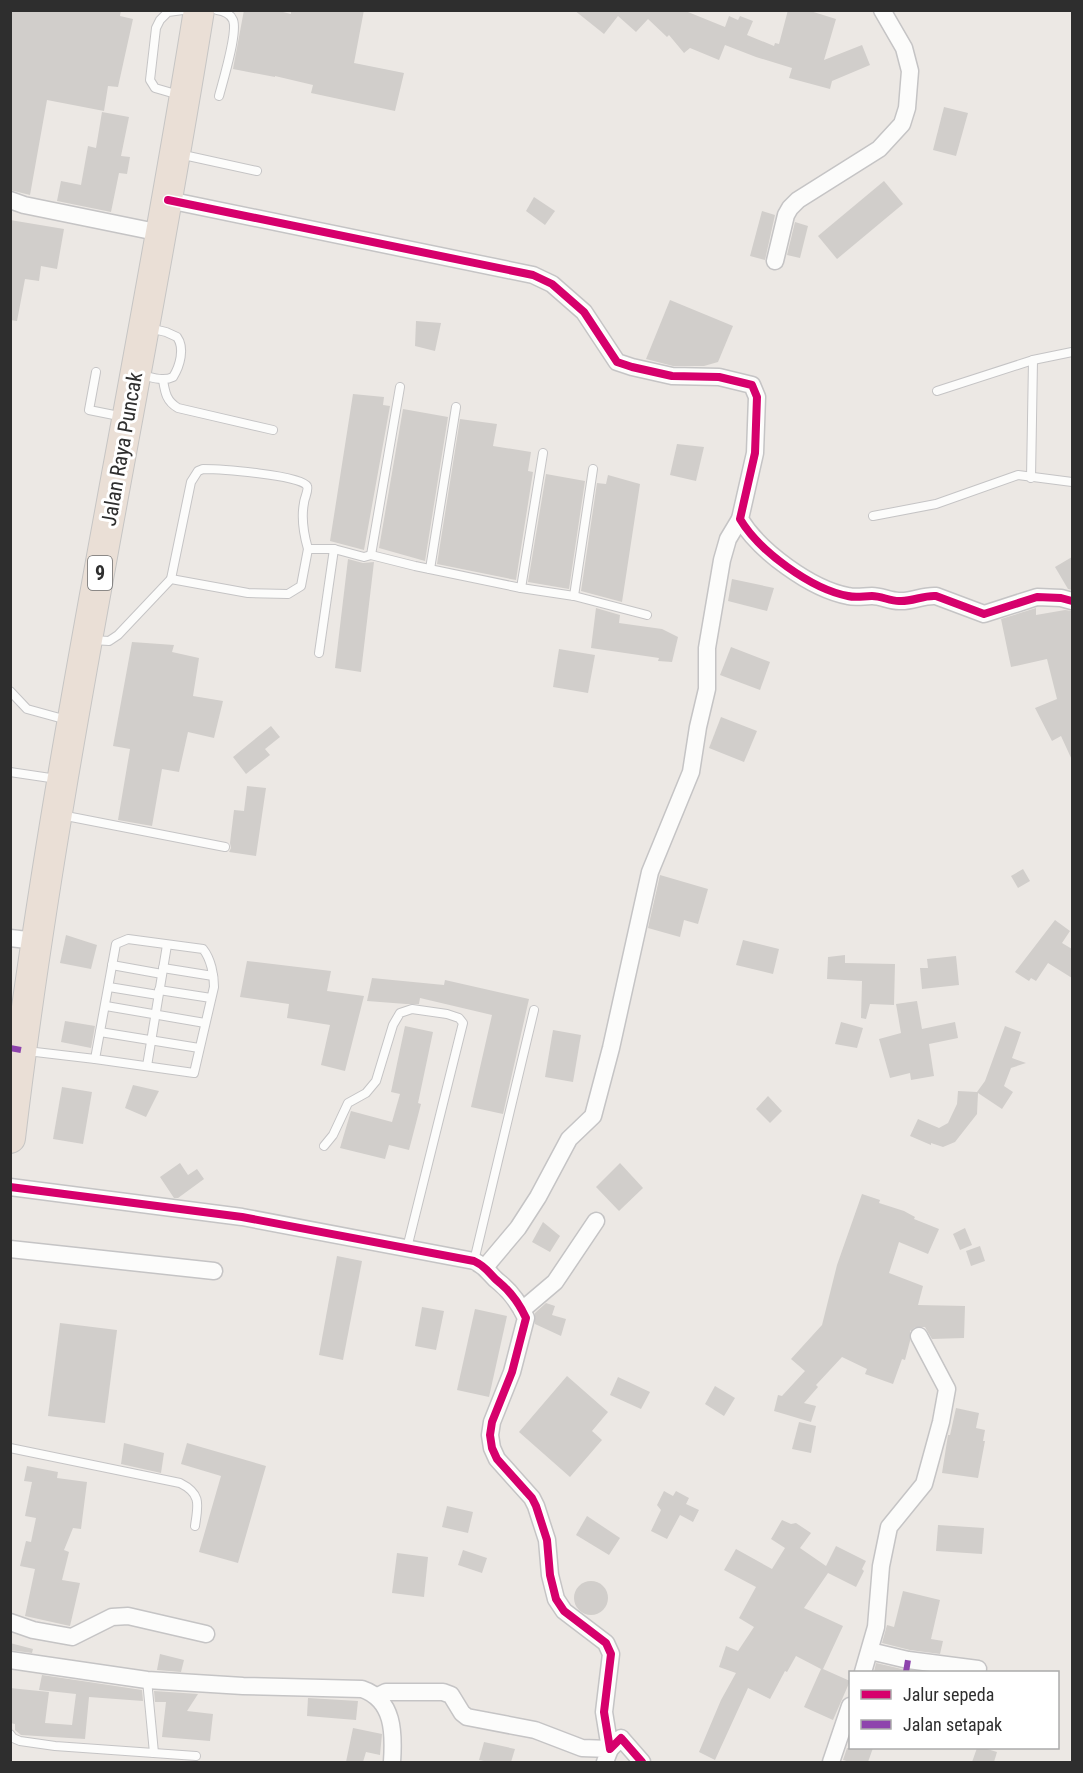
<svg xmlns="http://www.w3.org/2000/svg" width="1083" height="1773" font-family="'Roboto Condensed',sans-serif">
<rect width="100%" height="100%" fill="#ece8e4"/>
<g fill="#d1cecb">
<polygon points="10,10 121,10 120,16 133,19 118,87 108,86 104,111 47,100 30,195 10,190"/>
<polygon points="244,10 275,10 291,14 291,10 364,10 354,63 404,73 395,111 311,93 313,85 275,76 275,77 233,69"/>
<polygon points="574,10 683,10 725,27 729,16 738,20 740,16 753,21 747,35 774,46 775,43 779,44 788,10 807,10 836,19 824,60 862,45 870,65 832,81 830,89 789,78 792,68 756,57 725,45 719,60 690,48 684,53 669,35 667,37 648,19 636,32 618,16 604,34"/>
<polygon points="944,107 968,113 956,156 933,150"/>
<polygon points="102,112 129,117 121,156 130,157 127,174 119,173 111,212 57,201 61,181 81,185 88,146 96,148"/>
<polygon points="884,181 903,204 837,259 818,236"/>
<polygon points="534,197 555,211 545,225 526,211"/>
<polygon points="762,211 775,215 765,260 750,256"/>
<polygon points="10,220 64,229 57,269 41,266 39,281 25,279 17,321 10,320"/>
<polygon points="795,222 808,226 800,258 787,255"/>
<polygon points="670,300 733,326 718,362 704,366 673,366 646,359"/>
<polygon points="416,321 441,323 435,351 415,346"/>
<polygon points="353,394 384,397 383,405 390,406 364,550 330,541"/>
<polygon points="403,409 448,417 425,561 379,548"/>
<polygon points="460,419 497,424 493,446 531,452 528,471 533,472 516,580 437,564"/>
<polygon points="677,444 704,447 696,481 670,475"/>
<polygon points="546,474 585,481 569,589 528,582"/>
<polygon points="608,475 640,484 622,602 581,591 597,483 606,484"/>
<polygon points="1072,557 1072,590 1068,589 1055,567"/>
<polygon points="348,559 363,563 374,562 361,672 335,668"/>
<polygon points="732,579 774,588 767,611 728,601"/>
<polygon points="596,608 620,615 619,623 662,629 678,637 672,662 658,661 659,658 591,648"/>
<polygon points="1036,608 1036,615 1065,610 1072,611 1072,760 1061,736 1052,741 1035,708 1057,699 1047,659 1011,667 1001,619"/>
<polygon points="132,642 174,645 172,652 199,658 193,696 223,701 214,738 188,732 179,772 162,769 152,826 118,820 130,749 113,746"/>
<polygon points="731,647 770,662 760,690 720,675"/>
<polygon points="559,649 595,655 588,693 553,687"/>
<polygon points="721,717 757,731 744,762 709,748"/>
<polygon points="271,726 280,737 265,749 270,755 246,774 233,757"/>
<polygon points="247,786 266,788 256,856 229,852 231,848 230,843 234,810 244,811"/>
<polygon points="1023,869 1030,881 1018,888 1011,876"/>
<polygon points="660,875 708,889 698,924 684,920 680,937 648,928"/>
<polygon points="1055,920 1070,931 1062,943 1072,949 1072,978 1048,963 1036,981 1031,978 1029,981 1015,972"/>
<polygon points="66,935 97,945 91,969 60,963"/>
<polygon points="743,940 779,949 773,974 736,965"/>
<polygon points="845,955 845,963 895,964 894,1005 870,1004 866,1019 861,1018 862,981 827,979 828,957"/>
<polygon points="956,956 959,985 922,989 920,968 928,968 927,959"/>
<polygon points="247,961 331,971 327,991 364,996 345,1071 321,1065 330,1025 287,1018 289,1004 240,997"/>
<polygon points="372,978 444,985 445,980 529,999 503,1114 471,1107 492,1015 420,998 419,1004 406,1004 367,1001"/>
<polygon points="917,1001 922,1029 955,1022 958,1038 929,1044 934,1076 911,1080 910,1073 890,1078 879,1039 901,1033 896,1004"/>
<polygon points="65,1021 95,1026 91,1048 61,1042"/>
<polygon points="841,1022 863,1028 857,1048 835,1044"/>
<polygon points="405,1026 433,1032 418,1103 421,1104 409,1150 389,1145 385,1159 340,1148 351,1111 392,1122 400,1094 391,1092"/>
<polygon points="1005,1026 1021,1032 1012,1058 1026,1063 1011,1068 1004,1086 1013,1092 1002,1109 978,1093 977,1114 955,1142 943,1147 931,1143 931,1145 910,1136 918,1119 939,1128 948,1123 957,1104 958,1091 977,1092 985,1081"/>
<polygon points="553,1030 581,1035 573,1082 545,1077"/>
<polygon points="133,1085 159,1091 146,1117 125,1108"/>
<polygon points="62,1087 92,1092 83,1144 53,1139"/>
<polygon points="768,1096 782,1111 770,1123 756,1109"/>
<polygon points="180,1163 188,1175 197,1169 204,1179 178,1198 174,1198 160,1177"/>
<polygon points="620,1163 643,1188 619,1211 596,1187"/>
<polygon points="862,1194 880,1200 879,1203 904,1211 915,1217 914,1219 939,1229 928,1254 899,1242 889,1273 923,1286 918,1305 965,1306 964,1338 932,1339 925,1327 915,1327 910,1331 910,1341 905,1360 902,1359 893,1384 865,1374 867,1369 842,1357 816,1385 818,1387 804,1403 816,1406 811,1422 774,1411 778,1395 782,1396 805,1371 791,1359 822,1325 837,1265"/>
<polygon points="543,1222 560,1236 550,1252 532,1242"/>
<polygon points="965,1228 972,1245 960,1250 953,1234"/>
<polygon points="980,1246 985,1261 971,1266 966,1251"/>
<polygon points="337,1256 362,1261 343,1360 319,1355"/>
<polygon points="546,1303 555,1306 552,1315 566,1319 561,1336 535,1324 535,1313"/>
<polygon points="422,1307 444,1311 436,1350 415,1346"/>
<polygon points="475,1309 507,1316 489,1397 457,1390"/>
<polygon points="60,1323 117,1330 105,1423 48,1416"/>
<polygon points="567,1376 608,1412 592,1431 602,1440 570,1477 519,1432"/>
<polygon points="618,1377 650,1392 641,1409 610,1395"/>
<polygon points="715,1386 735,1398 724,1416 705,1404"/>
<polygon points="956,1408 979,1413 976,1428 985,1430 983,1441 985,1441 978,1478 942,1473 948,1435 950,1435"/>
<polygon points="799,1422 816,1426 811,1453 792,1449"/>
<polygon points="124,1443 164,1453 161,1473 121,1464"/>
<polygon points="187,1443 266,1466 238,1563 199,1552 221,1476 181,1464"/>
<polygon points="27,1466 58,1472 57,1478 87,1482 81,1529 73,1528 64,1550 69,1552 62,1580 80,1583 70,1626 25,1616 35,1569 20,1566 26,1541 31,1542 36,1518 25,1516 32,1482 24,1481"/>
<polygon points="664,1491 673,1496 676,1491 689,1498 686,1504 699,1510 693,1522 680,1515 667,1539 651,1531 661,1510 657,1505"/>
<polygon points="447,1506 473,1512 468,1533 442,1527"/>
<polygon points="587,1516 620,1538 609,1555 576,1535"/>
<polygon points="782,1520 791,1524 796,1523 811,1533 800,1548 826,1566 836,1546 866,1561 862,1569 864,1571 856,1587 828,1573 804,1608 843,1626 823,1669 850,1681 833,1720 804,1707 821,1669 796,1656 787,1672 785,1671 770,1699 748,1688 715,1760 699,1752 721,1700 736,1673 719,1667 726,1646 738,1651 754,1627 739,1618 756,1587 724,1570 736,1549 772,1569 785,1548 771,1539"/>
<polygon points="938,1525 984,1528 982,1554 936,1551"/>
<polygon points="463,1550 487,1558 482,1573 458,1565"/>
<polygon points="397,1553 428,1557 424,1597 392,1593"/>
<circle cx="591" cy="1598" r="17"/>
<polygon points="903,1591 940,1600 931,1639 943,1641 940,1654 910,1650 882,1643 887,1625 894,1627"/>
<polygon points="10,1643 33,1649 32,1653 10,1650"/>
<polygon points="160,1654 184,1660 181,1672 157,1670"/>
<polygon points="876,1663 906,1670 923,1672 874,1672"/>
<polygon points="42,1675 142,1690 143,1701 89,1697 85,1739 21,1735 15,1730 15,1724 10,1723 10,1688 49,1692 45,1723 72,1725 76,1694 39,1690"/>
<polygon points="154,1691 198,1694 187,1711 213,1714 210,1741 162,1737 166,1702 155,1702"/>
<polygon points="308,1698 358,1701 356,1720 307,1716"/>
<polygon points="353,1728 382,1734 380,1755 366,1752 363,1762 346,1762"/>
<polygon points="484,1742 515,1749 511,1762 489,1762 479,1760"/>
<polygon points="847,1748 873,1748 868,1762 850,1762 843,1760"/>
<polygon points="977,1748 984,1748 997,1752 994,1762 972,1762"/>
</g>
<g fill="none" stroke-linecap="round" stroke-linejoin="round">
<defs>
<g id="lane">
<path d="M 217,10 C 224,11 230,13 233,20 C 238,32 223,81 219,96"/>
<polyline points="179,95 155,88 150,80 156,28 160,20 168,12 183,10"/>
<polyline points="179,154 257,171"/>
<polyline points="96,372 89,410 124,417"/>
<path d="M 139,374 C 150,377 163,382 173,377 C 180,366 185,348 177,337 L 166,332 L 149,328"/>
<path d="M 163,380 C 165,392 166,401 178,408 L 273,430"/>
<polyline points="937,391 1033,360 1072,352"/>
<polyline points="1031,478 1033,360"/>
<polyline points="873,516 936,504 1018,475 1072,482"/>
<polyline points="371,555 400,387"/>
<polyline points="430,569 456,407"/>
<path d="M 171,579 L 191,482 L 198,471 L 203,469 C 218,469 302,475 307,486 C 309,490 304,499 304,503 C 301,518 304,535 308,549"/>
<polyline points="521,588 543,453"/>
<polyline points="574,596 593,469"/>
<polyline points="93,640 109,641 118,635 171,579 248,593 288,594 301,586 308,549 334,549 364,557 371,555 415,566 521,588 574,596 647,615"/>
<polyline points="319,653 334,549"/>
<polyline points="10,691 27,709 67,720"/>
<polyline points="10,772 57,779"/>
<polyline points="61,815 225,847"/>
<path d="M 128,939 L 203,949 C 211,959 214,975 214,987 L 194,1073 L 95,1059 L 116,944 Z"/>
<polyline points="112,965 162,974"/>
<polyline points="163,968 213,976"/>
<polyline points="109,987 158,995"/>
<polyline points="159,990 211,998"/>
<polyline points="106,1006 205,1023"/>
<polyline points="100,1032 199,1048"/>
<polyline points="27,1051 95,1059"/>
<polyline points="147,1066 167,945"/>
<polyline points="324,1146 333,1135 348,1103 366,1093 376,1081 393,1025 400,1013 412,1009 447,1014 459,1018 463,1023 407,1248"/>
<polyline points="474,1261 534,1010"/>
<path d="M 10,1448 L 180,1483 C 202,1494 198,1505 195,1526"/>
<polyline points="147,1680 154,1753"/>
<polyline points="10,1734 13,1738 20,1741 55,1746 196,1756"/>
</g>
<g id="street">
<polyline points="10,200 24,205 161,233"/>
<path d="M 168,200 L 533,275 L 552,284 L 584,312 L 617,362 L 632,367 L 672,376 L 719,377 L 752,385 L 757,397 L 755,453 L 740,519 C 759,551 811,589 848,596 C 856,598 864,596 872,596 C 881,596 890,601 899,601 C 912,602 923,595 936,596 L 984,614 L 1037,597 L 1061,598 L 1072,601"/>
<polyline points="775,261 786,215 790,208 798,200 879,149 902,124 907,108 910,71 904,48 882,10"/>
<polyline points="10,938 36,941"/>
<path d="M 10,1187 L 242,1217 L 474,1261 C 489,1268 488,1274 500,1283 C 512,1293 519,1303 526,1318 L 512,1372 L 492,1422 L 490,1435 L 492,1448 L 497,1459 L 532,1498 L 536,1506 L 547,1540 L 550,1575 L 556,1599 L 564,1611 L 606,1643 L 611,1654 L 604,1712 L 610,1749 L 621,1738 L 642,1762"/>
<polyline points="10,1249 214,1271"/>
<polyline points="486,1266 518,1228 538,1197 569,1139 593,1116 611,1048 650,872 691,772 698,727 707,689 707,648 722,560 728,539 740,519"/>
<polyline points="522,1310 555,1282 596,1221"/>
<polyline points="10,1622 33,1630 72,1637 112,1617 128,1616 206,1634"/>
<polyline points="870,1651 908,1660 978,1669"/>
<path d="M 10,1660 L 147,1680 L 243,1686 L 362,1689 C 394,1700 394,1733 392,1762"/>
<polyline points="863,1672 876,1627 881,1566 889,1527 924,1484 941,1422 947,1389 919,1336"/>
<polyline points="378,1696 386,1692 443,1692 451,1695 462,1713 467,1717 535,1730 582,1748 610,1749 605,1762"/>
<polyline points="831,1762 850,1706"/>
</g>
<path id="highway" d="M 10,1138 C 55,759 139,387 199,10"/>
</defs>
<use href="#lane" stroke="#c5c4c5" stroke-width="10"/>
<use href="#street" stroke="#c5c4c5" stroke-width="19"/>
<use href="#highway" stroke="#c6c5c4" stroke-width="32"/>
<use href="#lane" stroke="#fcfcfb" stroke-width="8"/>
<use href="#street" stroke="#fcfcfb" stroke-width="16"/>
<use href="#highway" stroke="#eadfd6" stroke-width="30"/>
<g stroke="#8e44ad" stroke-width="6" stroke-dasharray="12 6" stroke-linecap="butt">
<polyline points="10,1048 21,1050"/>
<polyline points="906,1672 908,1660"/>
</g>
<defs>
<g id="cycleway">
<path d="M 168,200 L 533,275 L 552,284 L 584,312 L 617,362 L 632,367 L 672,376 L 719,377 L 752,385 L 757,397 L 755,453 L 740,519 C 759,551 811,589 848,596 C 856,598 864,596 872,596 C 881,596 890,601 899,601 C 912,602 923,595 936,596 L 984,614 L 1037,597 L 1061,598 L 1072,601"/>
<path d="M 10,1187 L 242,1217 L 474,1261 C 489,1268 488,1274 500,1283 C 512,1293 519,1303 526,1318 L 512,1372 L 492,1422 L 490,1435 L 492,1448 L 497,1459 L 532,1498 L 536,1506 L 547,1540 L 550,1575 L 556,1599 L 564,1611 L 606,1643 L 611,1654 L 604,1712 L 610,1749 L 621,1738 L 642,1762"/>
</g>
</defs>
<use href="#cycleway" stroke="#fff" stroke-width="11"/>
<use href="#cycleway" stroke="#d6006c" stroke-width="8"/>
</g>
<g text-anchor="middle" stroke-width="6" stroke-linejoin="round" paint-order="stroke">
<rect fill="#fff" stroke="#6d6d6d" stroke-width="1.5" x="88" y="556" width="24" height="34" rx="4.5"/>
<g font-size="20" font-weight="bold" fill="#2e2e2e">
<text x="100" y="580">9</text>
</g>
<g font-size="21" fill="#2e2e2e" stroke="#fff">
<text transform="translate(122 449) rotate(-80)" y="7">Jalan Raya Puncak</text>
</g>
</g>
<rect width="1083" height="1773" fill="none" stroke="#2e2e2e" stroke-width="24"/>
<rect x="849" y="1671" width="210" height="78" fill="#ffffff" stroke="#ababab" stroke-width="1.5"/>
<rect x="861" y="1690" width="30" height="9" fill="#d6006c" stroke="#ababab" stroke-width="1.5"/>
<text x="903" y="1701" font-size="18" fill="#2e2e2e">Jalur sepeda</text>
<rect x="861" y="1720" width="30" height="9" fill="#8e44ad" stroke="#ababab" stroke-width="1.5"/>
<text x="903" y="1731" font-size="18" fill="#2e2e2e">Jalan setapak</text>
</svg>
